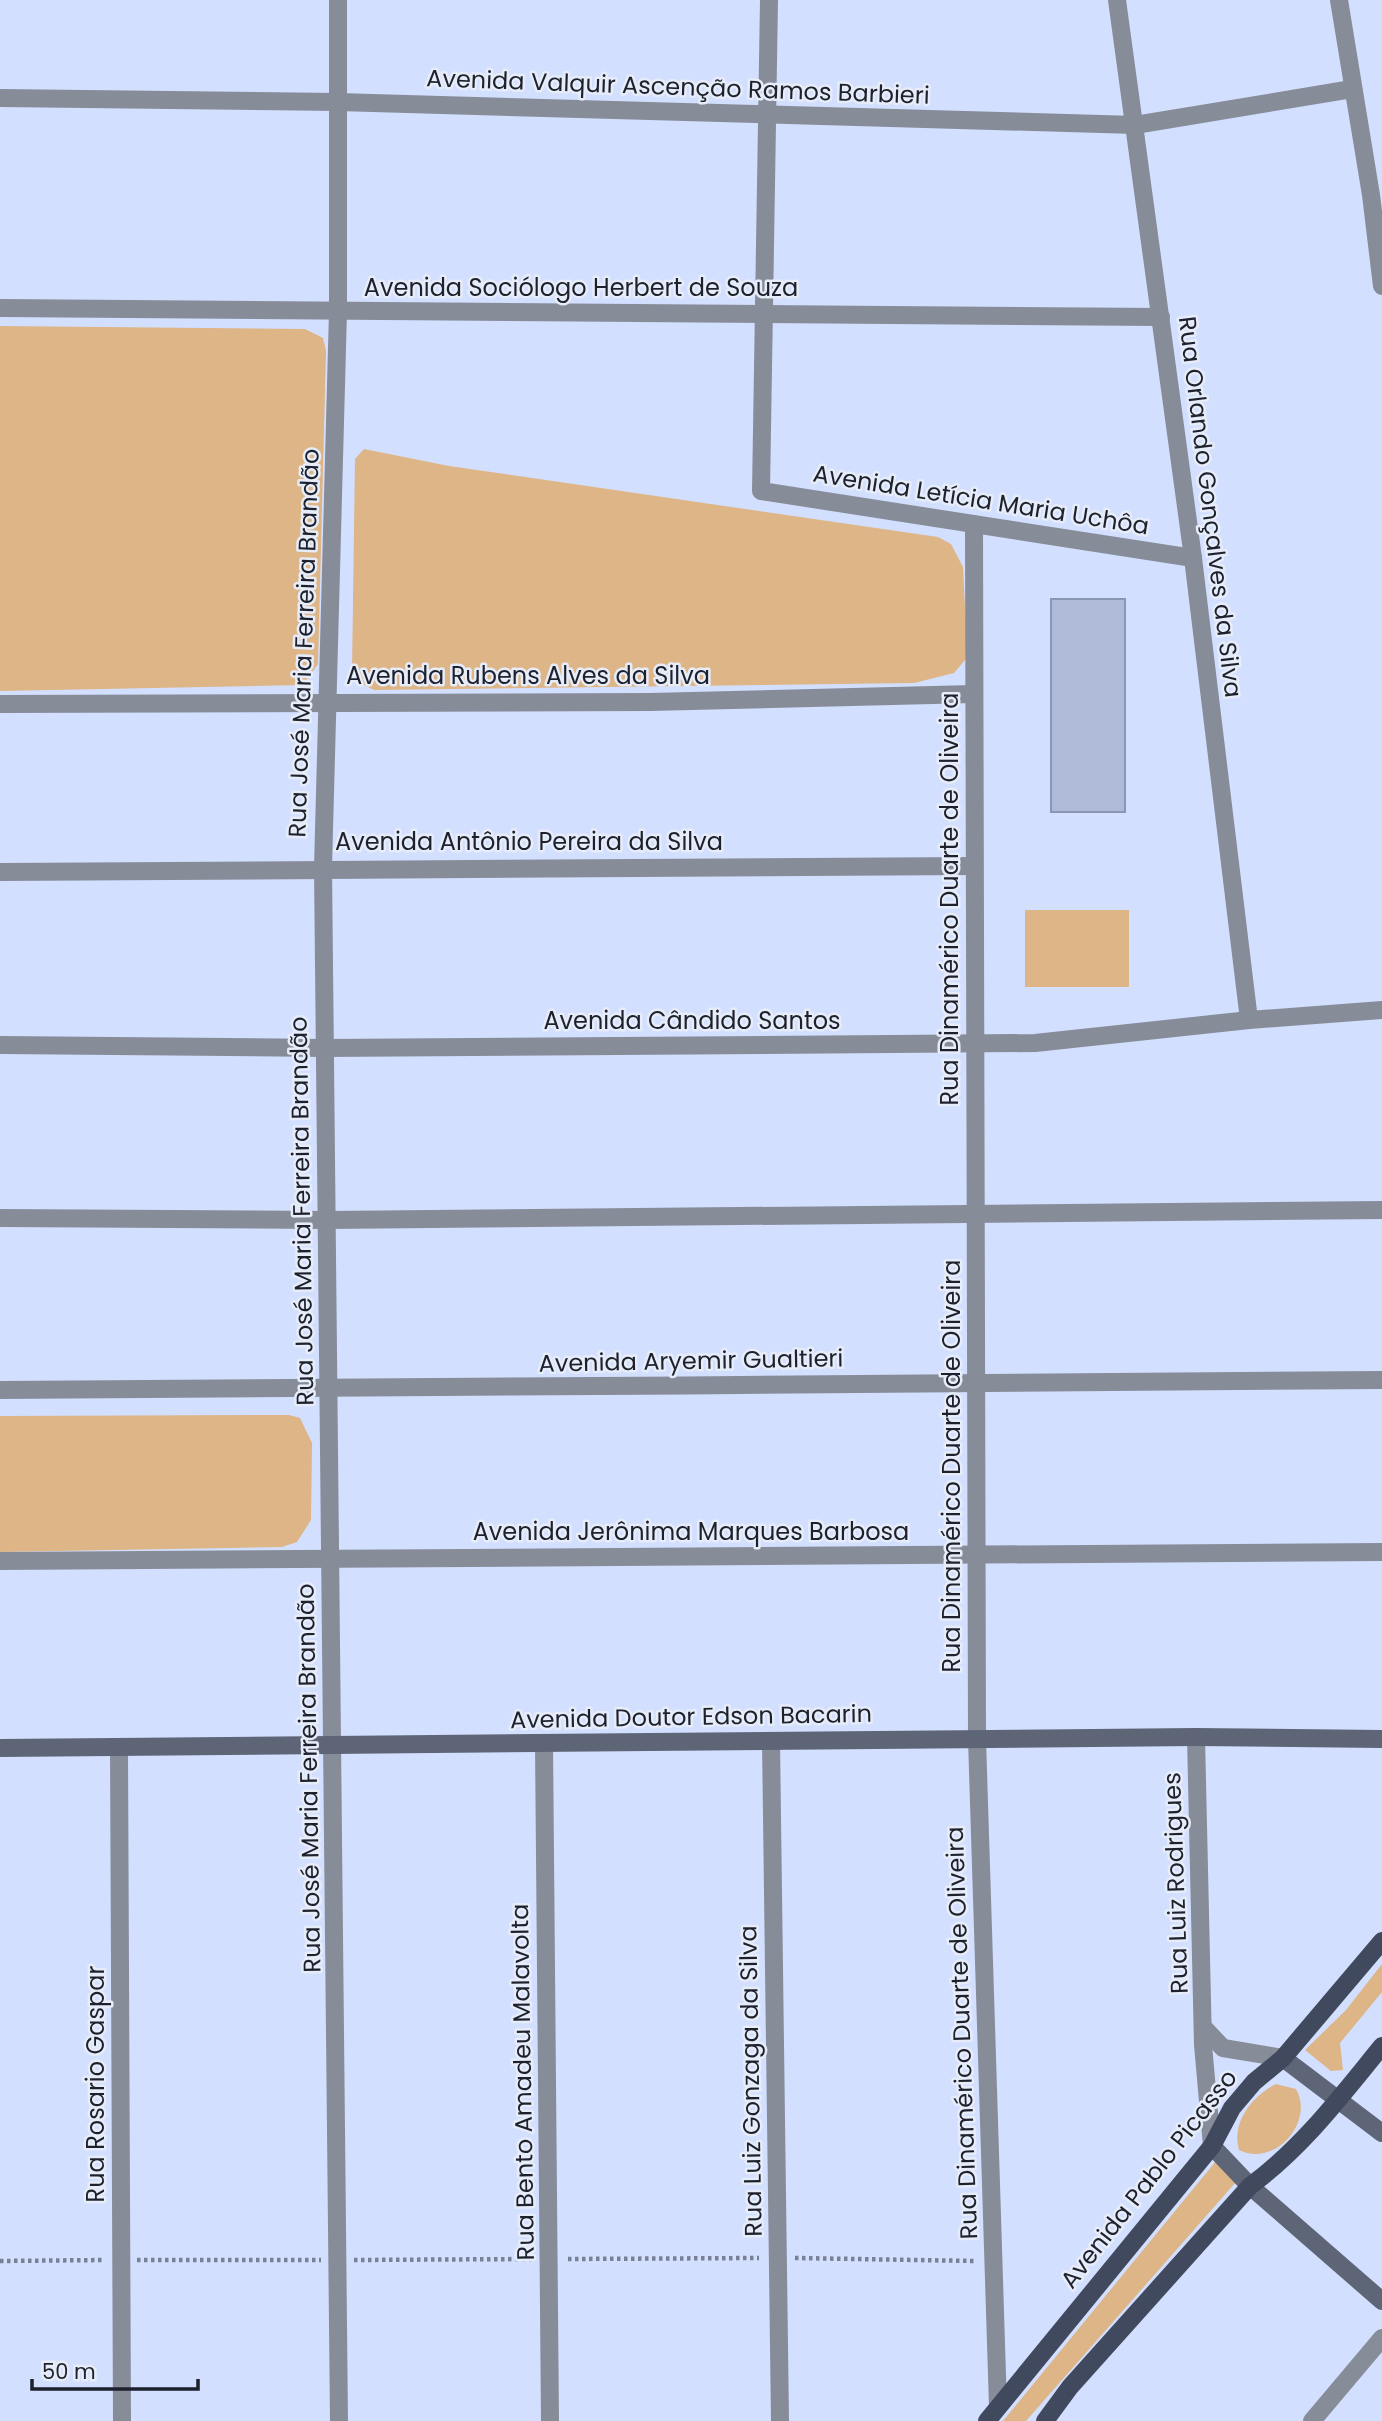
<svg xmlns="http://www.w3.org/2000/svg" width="1382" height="2421" font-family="Poppins,sans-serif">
<rect width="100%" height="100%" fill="#d3dffe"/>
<g fill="#ddb586">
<polygon points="0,326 305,329 323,338 326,351 318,664 303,685 0,691"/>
<polygon points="364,449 449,466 938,537 951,544 963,567 967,646 965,660 954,673 914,683 374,690 360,683 352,672 355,459"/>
<rect x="1025" y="910" width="104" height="77"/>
<polygon points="289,1415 300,1418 312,1443 311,1520 297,1542 282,1547 0,1552 0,1416"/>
<polygon points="1382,1964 1382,1992 1340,2043 1343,2070 1331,2071 1305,2050 1346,2010"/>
<path d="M 1276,2084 L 1296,2089 C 1315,2122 1274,2168 1239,2150 C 1231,2122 1252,2096 1276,2084 Z"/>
<polygon points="1216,2161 1236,2182 1026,2421 1003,2421"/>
</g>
<rect fill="#afbad9" stroke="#8b96b3" stroke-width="2" x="1051" y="599" width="74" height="213"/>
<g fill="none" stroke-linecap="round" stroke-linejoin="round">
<g stroke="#788095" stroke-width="4.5" stroke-dasharray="3.5 3.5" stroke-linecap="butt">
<polyline points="795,2258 976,2261"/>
<polyline points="568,2259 759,2258"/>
<polyline points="137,2260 321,2260"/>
<polyline points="354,2260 531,2259"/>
<polyline points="0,2261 104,2260"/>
</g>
<g stroke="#878c99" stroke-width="18">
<polyline points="338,0 338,311 323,867 339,2421"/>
<polyline points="769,0 761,491 1193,558"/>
<polyline points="1117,0 1193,558 1249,1020"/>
<polyline points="1339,0 1371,195 1382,286"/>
<polyline points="0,98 338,102 1135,125 1352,89"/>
<polyline points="0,308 1161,317"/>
<polyline points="974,524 977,1739 998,2407"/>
<polyline points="0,704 650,702 973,694"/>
<polyline points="0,872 974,866"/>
<polyline points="0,1045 325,1048 1035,1043 1249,1020 1382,1010"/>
<polyline points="0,1218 327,1220 1382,1210"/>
<path d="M 0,1390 C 461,1390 921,1381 1382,1380"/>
<polyline points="0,1561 1382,1552"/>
<polyline points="1196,1737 1203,2045 1212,2146"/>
<polyline points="771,1741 780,2421"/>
<polyline points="544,1743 550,2421"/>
<polyline points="119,1747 122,2421"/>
<polyline points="1204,2028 1223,2048 1283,2058"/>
<polyline points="1312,2421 1382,2338"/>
</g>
<g stroke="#5e6577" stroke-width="18">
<polyline points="0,1748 1196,1737 1382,1739"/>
<polyline points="1283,2058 1382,2133"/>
<polyline points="1212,2146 1250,2186 1382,2301"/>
</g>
<g stroke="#41495f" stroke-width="18">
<polyline points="987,2421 1212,2146 1232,2108 1254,2082 1283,2058 1382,1941"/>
<path d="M 1045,2421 L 1070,2387 L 1250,2186 C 1303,2147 1341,2096 1382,2046"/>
</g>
</g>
<g text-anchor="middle" stroke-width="5" stroke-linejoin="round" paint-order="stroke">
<g font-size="24" fill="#1d212d" stroke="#e7ecf9">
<text transform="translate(678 87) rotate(2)" y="8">Avenida Valquir Ascenção Ramos Barbieri</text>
<text x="581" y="296">Avenida Sociólogo Herbert de Souza</text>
<text transform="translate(981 500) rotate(9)" y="8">Avenida Letícia Maria Uchôa</text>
<text transform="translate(1210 507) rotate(83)" y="8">Rua Orlando Gonçalves da Silva</text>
<text transform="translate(304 643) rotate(-88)" y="8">Rua José Maria Ferreira Brandão</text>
<text x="528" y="684">Avenida Rubens Alves da Silva</text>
<text x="529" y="850">Avenida Antônio Pereira da Silva</text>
<text transform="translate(950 899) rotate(-90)" y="8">Rua Dinamérico Duarte de Oliveira</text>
<text x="692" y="1029">Avenida Cândido Santos</text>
<text transform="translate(302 1211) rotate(-91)" y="8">Rua José Maria Ferreira Brandão</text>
<text transform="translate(691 1361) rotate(-1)" y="8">Avenida Aryemir Gualtieri</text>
<text transform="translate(952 1466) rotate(-90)" y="8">Rua Dinamérico Duarte de Oliveira</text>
<text x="691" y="1540">Avenida Jerônima Marques Barbosa</text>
<text transform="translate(691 1717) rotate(-1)" y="8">Avenida Doutor Edson Bacarin</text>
<text transform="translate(309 1778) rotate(-91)" y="8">Rua José Maria Ferreira Brandão</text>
<text transform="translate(1176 1883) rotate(-92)" y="8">Rua Luiz Rodrigues</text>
<text transform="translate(962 2033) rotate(-92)" y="8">Rua Dinamérico Duarte de Oliveira</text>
<text transform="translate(751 2081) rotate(-91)" y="8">Rua Luiz Gonzaga da Silva</text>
<text transform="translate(523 2082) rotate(-91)" y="8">Rua Bento Amadeu Malavolta</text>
<text transform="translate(96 2084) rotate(-90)" y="8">Rua Rosario Gaspar</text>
<text transform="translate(1149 2179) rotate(-52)" y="8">Avenida Pablo Picasso</text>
</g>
</g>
<path d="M32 2379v10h166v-10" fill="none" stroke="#1d212d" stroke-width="3.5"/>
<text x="42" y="2379" font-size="21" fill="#1d212d" stroke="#e7ecf9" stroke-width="5" paint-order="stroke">50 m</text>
</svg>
